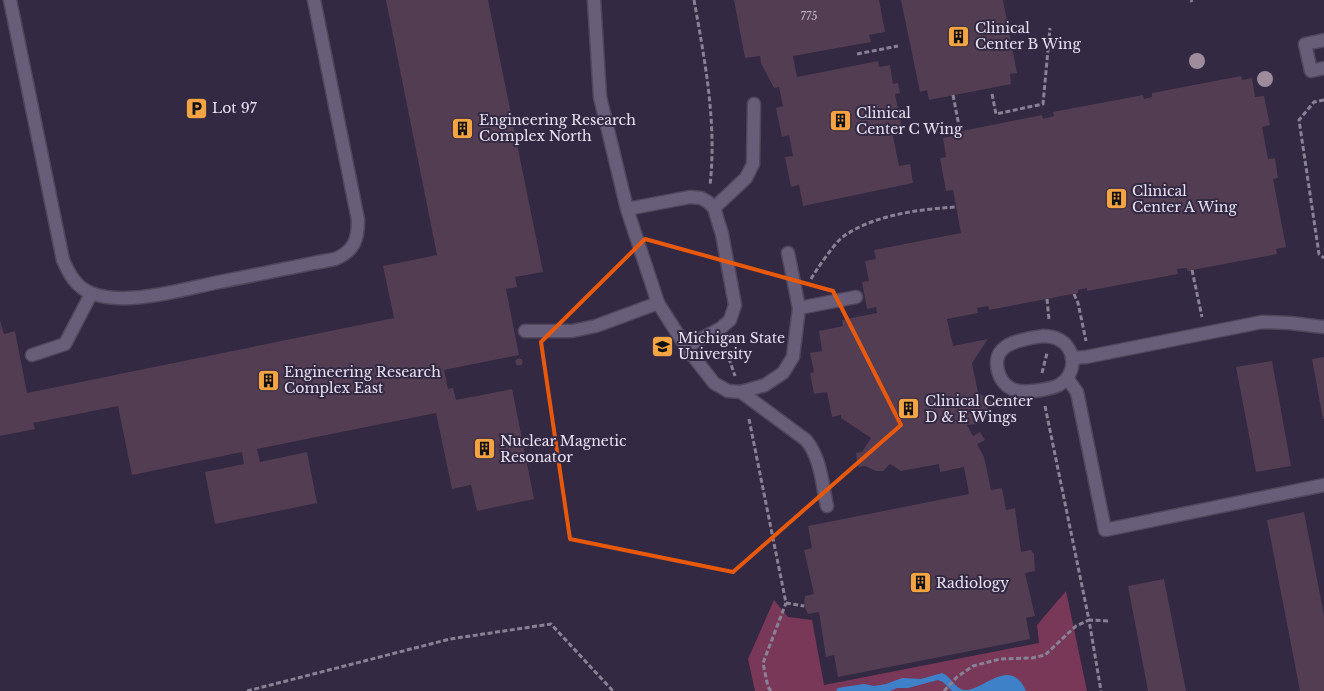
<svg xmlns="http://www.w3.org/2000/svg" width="1324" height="691" font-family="'Libre Baskerville',serif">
<rect width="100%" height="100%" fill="#332942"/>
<polygon fill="#793857" points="1066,591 1087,691 755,691 748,659 774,600 788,617 812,620 824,685 1039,643 1037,625"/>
<path fill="#3f81c8" d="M 942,673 C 951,676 955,689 964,690 C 984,691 1010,655 1026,691 L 952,691 L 943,682 L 938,680 L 908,688 L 897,688 L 890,691 L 836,691 L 838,688 L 844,687 L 864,684 L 874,686 L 886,684 L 902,678 L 921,679 Z"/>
<g fill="#523d52">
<polygon points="386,0 488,0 543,272 515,277 517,287 506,289 519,355 444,370 448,389 453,388 456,400 512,389 534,499 477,511 471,485 452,489 436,413 257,449 260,462 307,452 317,503 215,524 205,472 244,464 242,452 132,475 118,406 33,423 35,429 0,436 0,320 4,334 15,331 27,393 394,318 383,266 437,255"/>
<polygon points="734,0 879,0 885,32 869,35 871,42 793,56 797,77 878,61 879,67 890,65 893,84 898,83 900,93 895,94 903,134 893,136 899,166 910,164 913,183 803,206 799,185 791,187 785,157 793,156 789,135 782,137 776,108 783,106 779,87 774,88 761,63 760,56 745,58"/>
<polygon points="901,0 1003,0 1017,73 1010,74 1011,84 929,100 927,90 920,92"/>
<polygon points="1241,76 1242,80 1252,78 1255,97 1264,96 1270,125 1262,127 1268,159 1275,158 1278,178 1273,179 1286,247 1276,249 1277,254 1187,271 1187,268 1177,269 1178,274 1087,291 1087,288 1078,290 1078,293 989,310 988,306 977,308 978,313 947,319 953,346 988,339 972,363 978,392 992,402 978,424 967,425 973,436 980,432 985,440 977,444 984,457 991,490 1002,488 1006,510 1015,508 1021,552 1031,550 1034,554 1035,571 1025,573 1035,616 1026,618 1030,639 838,677 834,655 826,657 819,612 808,614 804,606 805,596 814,594 804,550 812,548 808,526 969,494 964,467 940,472 939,464 901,471 890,464 883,471 876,471 865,466 858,467 856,453 862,452 871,438 841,418 841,415 832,417 827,392 814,394 810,373 814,372 810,353 822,351 819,331 843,326 842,320 877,313 876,307 867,309 862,282 869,281 865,261 876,259 874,250 961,233 953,190 946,191 940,158 946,157 943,138 953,136 952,133 1042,115 1043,119 1054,116 1053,112 1143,95 1144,99 1152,97 1152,93"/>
<polygon points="1324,357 1324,419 1323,419 1312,359"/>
<circle cx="519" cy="362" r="3.5"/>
<polygon points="1272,361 1291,466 1256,472 1236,367"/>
<polygon points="1304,512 1324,615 1324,691 1300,691 1267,520"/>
<polygon points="1164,579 1186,691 1148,691 1128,586"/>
</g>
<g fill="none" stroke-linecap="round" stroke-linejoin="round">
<defs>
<g id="minor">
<path d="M 10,0 L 63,260 C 69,274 76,287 91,293 C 125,307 184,289 219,282 C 257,275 296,266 335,259 C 354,251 358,240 358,220 L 314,0"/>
<polyline points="594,0 600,97 627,209 658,303 686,347 721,328 730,320 735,305 722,234 714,208 708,202 701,198 690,197 627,209"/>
<polyline points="1324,40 1305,44 1311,71 1324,68"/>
<polyline points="714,208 746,178 753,164 754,104"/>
<polyline points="799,308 856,297"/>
<polyline points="525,331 572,331 596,326 658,303"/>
<path d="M 1043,336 C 1054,336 1063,339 1069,349 C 1076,361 1072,378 1059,385 C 1053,388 1047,389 1041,390 C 1023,393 1006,393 999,374 C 988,343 1023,339 1043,336 Z"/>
<polyline points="686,347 714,383 728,391 741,392 765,385 783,373 793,357 799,308 788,253"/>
<polyline points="32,355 65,344 91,294"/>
<polyline points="1072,358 1086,357 1262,322 1290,323 1324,327"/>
<polyline points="1067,378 1077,392 1105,530 1324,485"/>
<path d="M 741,392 L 806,440 C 821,458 822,484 827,506"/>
</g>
</defs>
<use href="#minor" stroke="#50475d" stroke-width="15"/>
<g stroke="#898196" stroke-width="3" stroke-dasharray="5 2.5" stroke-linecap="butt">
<path d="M 694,0 C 705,61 717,124 710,185"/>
<polyline points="1191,0 1192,2"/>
<polyline points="857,54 898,46"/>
<polyline points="992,94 996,114 1043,104 1050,28"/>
<polyline points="953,95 960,131"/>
<polyline points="1324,100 1314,102 1299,120 1319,254 1324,258"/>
<polyline points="1192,270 1202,317"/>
<path d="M 811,279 C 816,270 836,241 844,236 C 874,215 920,209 956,207"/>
<polyline points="1074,294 1078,303 1086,341"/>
<polyline points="1047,299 1049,320"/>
<polyline points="724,344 735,376"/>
<polyline points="1042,373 1047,353"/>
<polyline points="1045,406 1089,620 1108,621"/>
<polyline points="749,419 786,603 804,606"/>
<polyline points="247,691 450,639 551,624 613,691"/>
<polyline points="771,691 768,687 763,663 786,603"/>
<polyline points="944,691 957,677 973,666 1000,659 1032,658 1045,655 1076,626 1089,620 1101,691"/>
</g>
<use href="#minor" stroke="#695e7a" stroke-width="12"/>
</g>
<g fill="#9e8b9c">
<circle cx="1197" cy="61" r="8"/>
<circle cx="1265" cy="79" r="8"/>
</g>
<path fill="none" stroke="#e8590c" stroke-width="4" stroke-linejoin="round" d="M 645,239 L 833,291 L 901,425 L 733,572 L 570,539 L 541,342 Z"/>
<defs>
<symbol id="building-square" viewBox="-11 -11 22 22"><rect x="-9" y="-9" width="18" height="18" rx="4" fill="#f4a443" stroke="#332942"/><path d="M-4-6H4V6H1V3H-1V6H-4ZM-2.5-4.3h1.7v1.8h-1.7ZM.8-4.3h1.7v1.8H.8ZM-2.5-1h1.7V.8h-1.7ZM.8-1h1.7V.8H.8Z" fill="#111"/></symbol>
<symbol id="parking-square" viewBox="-11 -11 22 22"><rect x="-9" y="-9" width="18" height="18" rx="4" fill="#f4a443" stroke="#332942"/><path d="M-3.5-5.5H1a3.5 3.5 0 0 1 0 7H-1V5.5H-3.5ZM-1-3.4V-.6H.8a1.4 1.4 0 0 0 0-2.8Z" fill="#111"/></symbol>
<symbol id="university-square" viewBox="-11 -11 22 22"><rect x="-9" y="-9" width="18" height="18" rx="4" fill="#f4a443" stroke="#332942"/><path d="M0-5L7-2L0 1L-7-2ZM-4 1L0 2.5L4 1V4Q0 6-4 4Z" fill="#111"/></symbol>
</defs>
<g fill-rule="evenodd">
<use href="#building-square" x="946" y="24" width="25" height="25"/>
<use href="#parking-square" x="184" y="96" width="25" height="25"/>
<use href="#building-square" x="828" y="108" width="25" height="25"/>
<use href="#building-square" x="450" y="116" width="25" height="25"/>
<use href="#building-square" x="1104" y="186" width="25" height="25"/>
<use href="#university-square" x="650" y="334" width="25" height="25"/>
<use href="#building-square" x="256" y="368" width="25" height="25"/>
<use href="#building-square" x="896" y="396" width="25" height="25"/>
<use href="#building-square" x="472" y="436" width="25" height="25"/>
<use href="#building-square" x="908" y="570" width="25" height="25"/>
</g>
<g text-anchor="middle" stroke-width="4" stroke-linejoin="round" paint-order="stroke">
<g font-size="11" fill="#c2b9ca">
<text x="809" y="20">775</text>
</g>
<g font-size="14" fill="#e8e2f2" stroke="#332942" text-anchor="start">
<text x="975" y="33">Clinical<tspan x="975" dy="16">Center B Wing</tspan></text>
<text x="212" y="113">Lot 97</text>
<text x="856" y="118">Clinical<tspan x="856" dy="16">Center C Wing</tspan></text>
<text x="479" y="125">Engineering Research<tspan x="479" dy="16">Complex North</tspan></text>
<text x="1132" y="196">Clinical<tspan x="1132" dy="16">Center A Wing</tspan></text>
<text x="678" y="343">Michigan State<tspan x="678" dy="16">University</tspan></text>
<text x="284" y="377">Engineering Research<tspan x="284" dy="16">Complex East</tspan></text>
<text x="925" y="406">Clinical Center<tspan x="925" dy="16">D &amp; E Wings</tspan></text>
<text x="500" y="446">Nuclear Magnetic<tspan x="500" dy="16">Resonator</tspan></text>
<text x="936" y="588">Radiology</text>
</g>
</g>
</svg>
